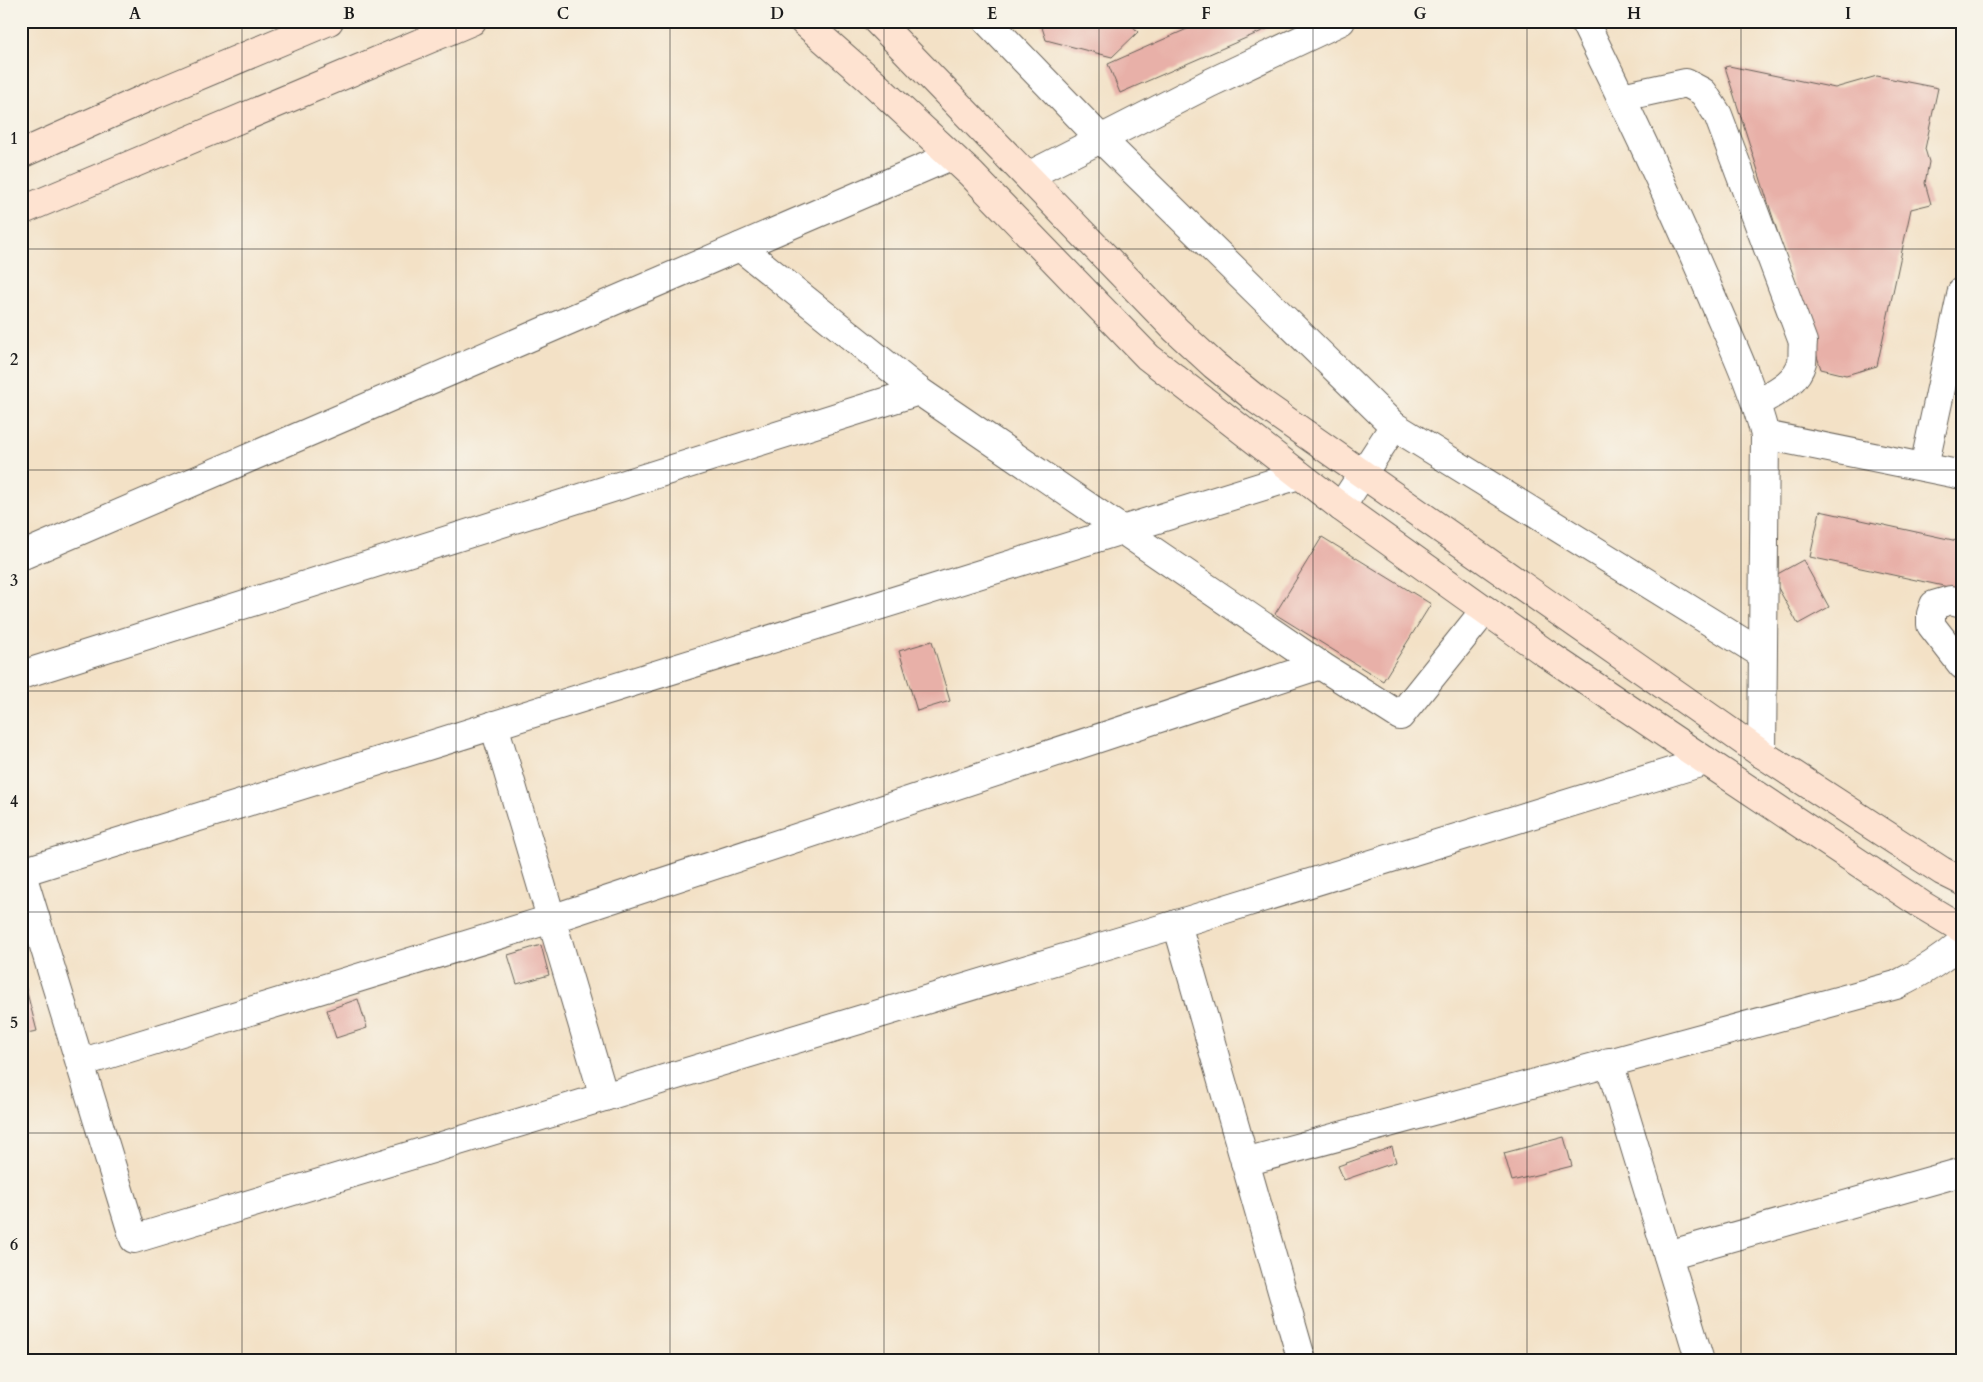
<svg xmlns="http://www.w3.org/2000/svg" width="1983" height="1382" font-family="Cardo,serif">
<rect width="100%" height="100%" fill="#f7f3e8"/>
<filter id="ink" filterUnits="userSpaceOnUse"><feTurbulence type="fractalNoise" baseFrequency=".02" numOctaves="2"/><feDisplacementMap in="SourceGraphic" scale="10" xChannelSelector="R" yChannelSelector="G"/><feConvolveMatrix kernelMatrix="1 2 1 2 8 2 1 2 1" color-interpolation-filters="sRGB"/></filter>
<filter id="wash" filterUnits="userSpaceOnUse"><feTurbulence type="fractalNoise" baseFrequency=".0096" numOctaves="4" result="noise"/><feDisplacementMap in="SourceGraphic" scale="20" xChannelSelector="R" yChannelSelector="G"/><feGaussianBlur stdDeviation="1.12" result="paint"/><feColorMatrix in="noise" values="0 0 0 0 0 0 0 0 0 0 0 0 0 0 0 0 0 1.4 0 .05"/><feComposite in="paint" operator="in"/></filter>
<g filter="url(#wash)">
<rect width="100%" height="100%" fill="#f3e1c6"/>
<g id="blocks">
<g fill="#e8b0a8">
<polygon points="1040,21 1128,21 1138,32 1112,57 1046,40"/>
<polygon points="1205,21 1285,21 1120,93 1108,64"/>
<polygon points="1729,66 1835,88 1877,76 1938,88 1925,149 1929,162 1925,183 1931,204 1911,209 1877,366 1846,375 1821,369 1725,67"/>
<polygon points="1820,511 1962,542 1962,590 1810,557"/>
<polygon points="1322,537 1431,604 1383,681 1275,614"/>
<polygon points="1803,560 1829,607 1798,624 1772,577"/>
<polygon points="932,641 950,701 917,711 899,651"/>
<polygon points="541,945 549,975 517,984 508,955"/>
<polygon points="21,970 37,1031 21,1034"/>
<polygon points="358,999 367,1028 336,1038 327,1010"/>
<polygon points="1564,1137 1572,1166 1512,1181 1504,1153"/>
<polygon points="1392,1147 1396,1162 1344,1180 1338,1166"/>
</g>
</g>
</g>
<g filter="url(#ink)">
<use href="#blocks" fill-opacity="0" stroke="#676158" stroke-width="1"/>
<g fill="none" stroke-linecap="round" stroke-linejoin="round">
<defs>
<g id="street">
<polyline points="987,21 1101,139 1394,426 1762,654"/>
<path d="M 1584,21 C 1629,112 1672,204 1712,297 C 1731,342 1753,387 1765,435 L 1762,754"/>
<path d="M 1622,97 L 1686,83 L 1703,92 L 1718,115 L 1803,342 C 1802,348 1803,356 1802,362 C 1797,383 1774,393 1757,403"/>
<polyline points="1028,176 1210,83 1341,21"/>
<polyline points="740,247 919,391 1320,665 1400,716 1485,610"/>
<polyline points="1765,435 1962,475"/>
<polyline points="1924,467 1962,291"/>
<polyline points="1341,507 1394,426"/>
<polyline points="21,556 951,156"/>
<polyline points="1962,603 1951,600 1934,605 1931,614 1931,625 1962,665"/>
<polyline points="21,675 919,391"/>
<polyline points="494,725 604,1097"/>
<polyline points="21,871 134,1239 1177,924 1706,761"/>
<polyline points="22,872 1299,475"/>
<polyline points="1177,924 1302,1361"/>
<polyline points="1609,1062 1700,1361"/>
<polyline points="80,1063 551,919 1320,665"/>
<path d="M 1245,1162 L 1896,985 C 1921,973 1941,961 1962,942"/>
<polyline points="1668,1255 1962,1172"/>
</g>
<g id="secondary">
<polyline points="803,21 869,79 971,174 1148,357 1341,507 1544,652 1706,761 1922,905 1962,929"/>
<polyline points="877,21 1176,330 1214,365 1257,400 1762,754 1942,871 1962,881"/>
<polyline points="21,154 153,95 329,21"/>
<polyline points="21,211 472,21"/>
</g>
</defs>
<use href="#street" stroke="#676158" stroke-width="30"/>
<use href="#secondary" stroke="#676158" stroke-width="30"/>
<use href="#street" stroke="#fff" stroke-width="28"/>
<use href="#secondary" stroke="#fee3d1" stroke-width="28"/>
</g>
</g>
<path fill="none" stroke="#1c1c1c" stroke-width="1" stroke-opacity="0.55" d="M 242,21 L 242,1361M 456,21 L 456,1361M 670,21 L 670,1361M 884,21 L 884,1361M 1099,21 L 1099,1361M 1313,21 L 1313,1361M 1527,21 L 1527,1361M 1741,21 L 1741,1361M 21,249 L 1962,249M 21,470 L 1962,470M 21,691 L 1962,691M 21,912 L 1962,912M 21,1133 L 1962,1133"/>
<rect width="1983" height="1382" fill="none" stroke="#f7f3e8" stroke-width="55"/>
<rect x="28" y="28" width="1928" height="1326" fill="none" stroke="#1c1c1c" stroke-width="2"/>
<g font-size="16" text-anchor="middle" font-weight="bold" fill="#1c1c1c">
<text x="135" y="19">A</text>
<text x="349" y="19">B</text>
<text x="563" y="19">C</text>
<text x="777" y="19">D</text>
<text x="992" y="19">E</text>
<text x="1206" y="19">F</text>
<text x="1420" y="19">G</text>
<text x="1634" y="19">H</text>
<text x="1848" y="19">I</text>
<text x="14" y="144">1</text>
<text x="14" y="365">2</text>
<text x="14" y="586">3</text>
<text x="14" y="807">4</text>
<text x="14" y="1028">5</text>
<text x="14" y="1250">6</text>
</g>
</svg>
